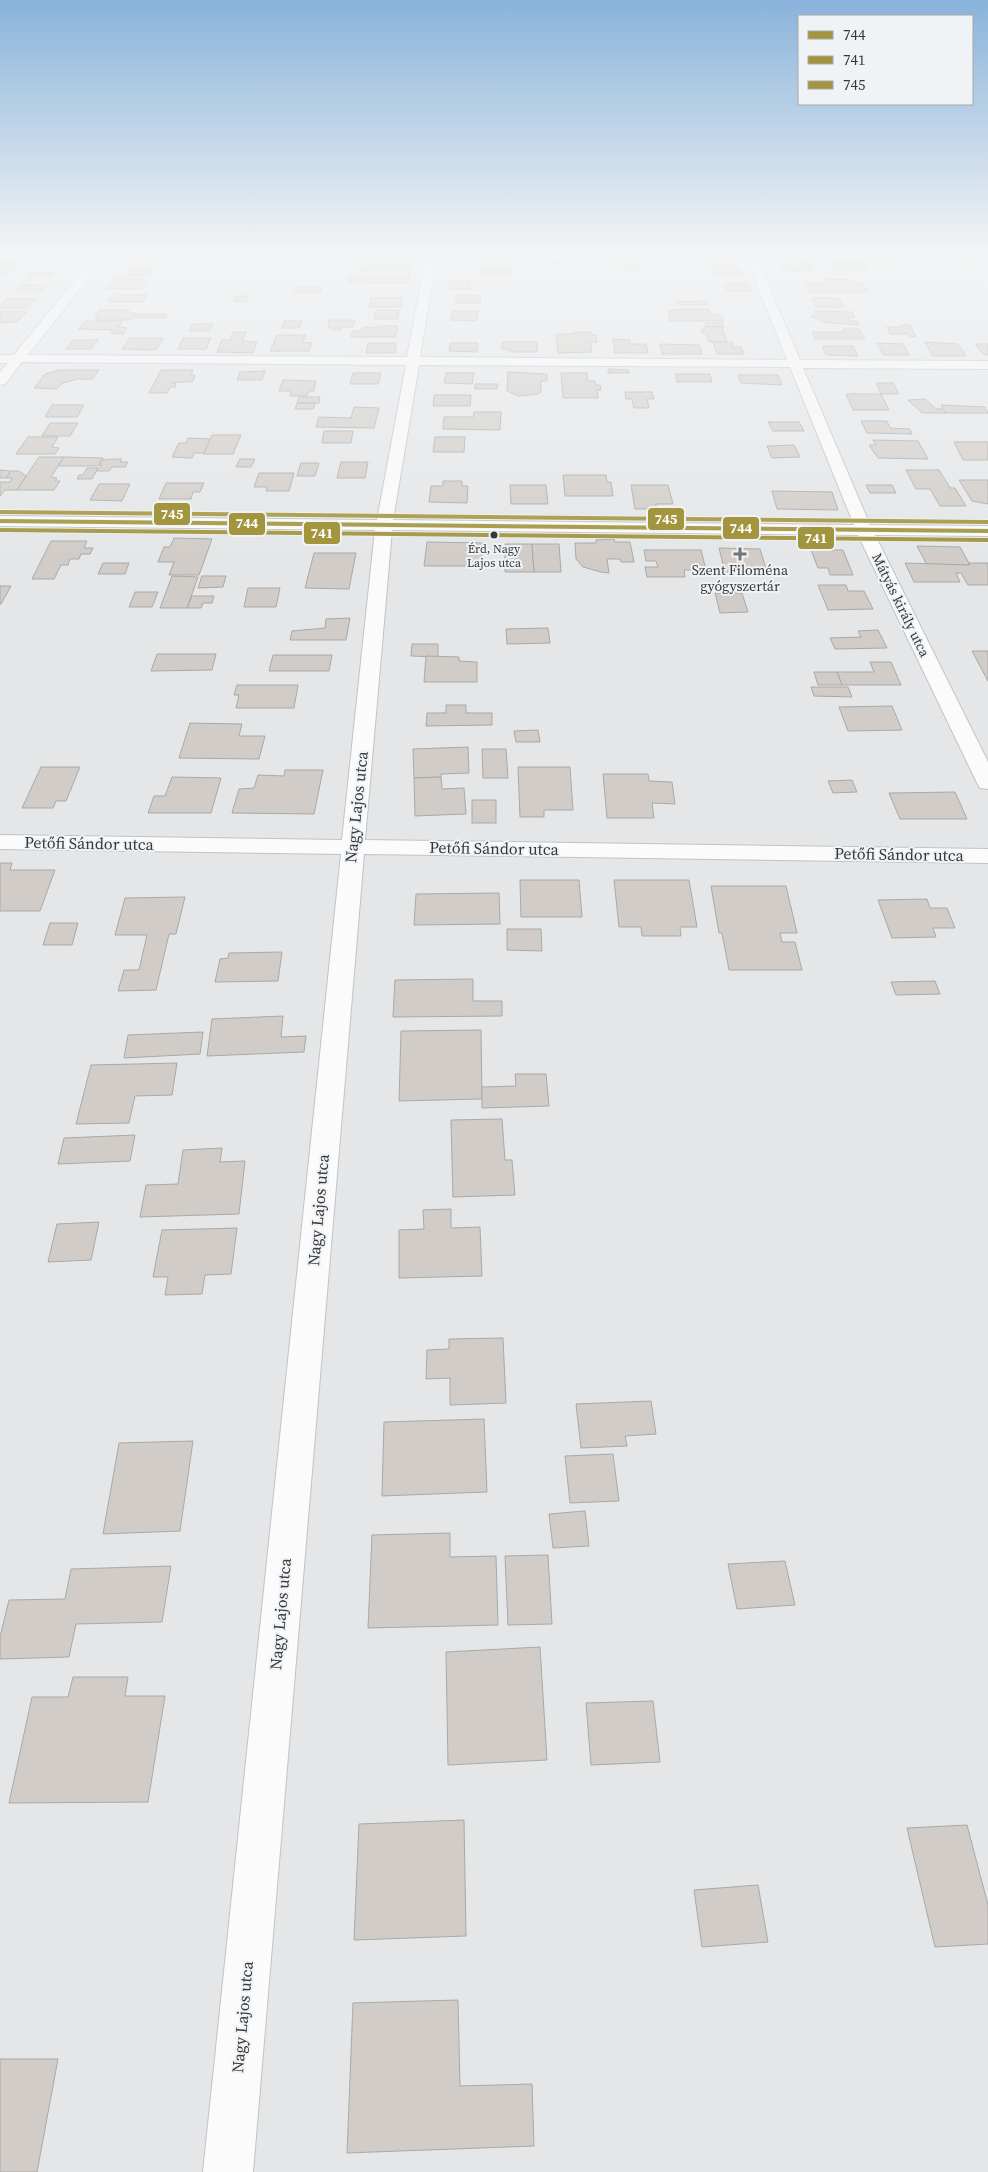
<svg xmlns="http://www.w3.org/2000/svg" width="988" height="2172" font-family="'Source Serif 4',serif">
<rect width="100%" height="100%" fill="#e4e6e8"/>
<g fill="#d1ccc7" stroke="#a8a9a9">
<polygon points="389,252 417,253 416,259 383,259 384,254 389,254"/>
<polygon points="529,252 556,252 550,257 526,255"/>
<polygon points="916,252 935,252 941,255 936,255 940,257 917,257 909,254"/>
<polygon points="139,253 161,252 189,253 185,261 135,261"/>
<polygon points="894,253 910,261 886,264 870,256"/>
<polygon points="460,256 483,256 483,262 459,262"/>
<polygon points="619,256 645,258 639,268 612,266"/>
<polygon points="968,257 977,262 958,263 950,259"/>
<polygon points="548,259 563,260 560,264 544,263"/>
<polygon points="0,261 17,262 6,273 0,273"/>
<polygon points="779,261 805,261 810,263 813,270 784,272"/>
<polygon points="833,262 863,262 868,270 838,270 837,267 830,267 828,264 835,264"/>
<polygon points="380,265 410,265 408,271 360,271 361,266"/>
<polygon points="710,265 733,265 734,268 739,268 742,276 714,275"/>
<polygon points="128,267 153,267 149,275 123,275"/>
<rect x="481" y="268" width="31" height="8"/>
<polygon points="30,273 55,273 52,277 27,277"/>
<polygon points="395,275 410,275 408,283 348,282 350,277 395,277"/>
<polygon points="115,278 145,279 142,282 146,283 142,289 107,289"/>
<polygon points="825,279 852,280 855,284 863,284 868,292 809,292 805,283 827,283"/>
<rect x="449" y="281" width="21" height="8"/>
<polygon points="723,283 748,283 752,291 727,291"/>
<polygon points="21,285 48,286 44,290 17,290"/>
<polygon points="295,287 322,287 320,293 293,293"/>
<polygon points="113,294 147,295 143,302 108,302"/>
<polygon points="457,295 481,295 480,303 455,303"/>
<polygon points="236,296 248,296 245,301 234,301"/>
<polygon points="7,298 36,299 27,308 0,308 0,305"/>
<polygon points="371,298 402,298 401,307 369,307"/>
<polygon points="811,298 838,298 844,307 816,307"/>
<polygon points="701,301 706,301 708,304 691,305 678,304 677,302"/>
<polygon points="681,309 708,309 710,314 722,316 724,321 670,321 668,311"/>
<polygon points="99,310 129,310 127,313 136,313 132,320 97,320 98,318 95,318"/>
<polygon points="376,310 399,310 398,319 374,319"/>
<polygon points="1,311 27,312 17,322 0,323"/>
<polygon points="452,311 478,311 477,321 451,320"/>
<polygon points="815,311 852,312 855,317 848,317 851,321 857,321 859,325 821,322 819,318 813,318 811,316 817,315"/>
<polygon points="135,314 167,314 166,318 133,318"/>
<polygon points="329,320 355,320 353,327 341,327 340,330 332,330 332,327 328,328"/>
<polygon points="86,321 122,321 120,325 115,326 127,328 123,334 111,333 113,330 78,329"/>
<polygon points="284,321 302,321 299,328 282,328"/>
<polygon points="705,323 722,323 724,327 707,327"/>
<polygon points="193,324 213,324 209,331 189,331"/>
<polygon points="903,325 910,325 916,337 909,336 908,334 890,334 887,327 900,327 904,326"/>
<polygon points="378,326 398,326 395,337 351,337 353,331 362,331 363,327 378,328"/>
<polygon points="704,327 722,327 727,342 709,342 706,333 702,333 701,329 704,329"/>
<polygon points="843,329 859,329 865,339 815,339 812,332 845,332"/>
<polygon points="233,332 246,332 242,341 257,342 253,353 217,352 222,340 230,340"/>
<polygon points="575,332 591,332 592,335 596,335 597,342 590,342 592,352 558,353 556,334 575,334"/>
<polygon points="277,335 306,335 303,342 312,343 309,351 270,351"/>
<polygon points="130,338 163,338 156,350 122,349"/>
<polygon points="183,338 211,338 206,349 178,349"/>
<polygon points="613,339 630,340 630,344 646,344 648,353 615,353"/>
<polygon points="73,340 98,340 91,349 66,349"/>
<polygon points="502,342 537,342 537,352 510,352 510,349 502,349"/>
<polygon points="713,342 732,342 733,347 741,347 744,354 717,354"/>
<polygon points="925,342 958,344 966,356 933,356"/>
<polygon points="368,343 396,343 395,353 366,353"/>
<polygon points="450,343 478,343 477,352 449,351"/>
<polygon points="877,343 903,344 909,355 883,355"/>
<polygon points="660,344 699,345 702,354 662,354"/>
<polygon points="975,344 988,344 988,355 984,355"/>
<polygon points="822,346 853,346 858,356 826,355"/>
<polygon points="608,369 629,370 629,373 608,373"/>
<polygon points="59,370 99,370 93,379 77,379 61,384 57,389 34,388 45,374"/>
<polygon points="161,370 193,370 191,375 195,375 193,381 172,383 176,384 175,387 170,387 167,393 149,393"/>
<polygon points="265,371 262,380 237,380 240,372"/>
<polygon points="508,372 547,374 547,381 541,381 541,392 538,394 518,396 507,391"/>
<polygon points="353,373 381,373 378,384 350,384"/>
<polygon points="446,373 474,373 472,384 444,383"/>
<polygon points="561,373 587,373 588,381 595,381 596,385 600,385 601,390 597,390 598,398 563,398"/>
<polygon points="676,374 710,374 712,382 677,382"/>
<polygon points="738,375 778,375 782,385 741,383"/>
<polygon points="283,380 316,381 314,391 309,391 307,396 290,396 291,391 279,391"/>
<polygon points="876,383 893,383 899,394 881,394"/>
<polygon points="475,384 498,384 497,389 475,389"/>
<polygon points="625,392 652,392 654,399 647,399 649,408 634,408 632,399 626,399"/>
<polygon points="846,394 881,394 889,410 853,410"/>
<polygon points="434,395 471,395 470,406 433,406"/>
<polygon points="299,397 320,397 319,403 297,403"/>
<polygon points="925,399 936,409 944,409 946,413 922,413 908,400"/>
<polygon points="297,403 315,403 313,409 295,409"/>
<polygon points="52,405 84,405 77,417 45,417"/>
<polygon points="941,405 985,407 988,413 946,413"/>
<polygon points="354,407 379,408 374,428 316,427 319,417 351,418"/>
<polygon points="474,412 501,412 500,430 443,429 444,417 473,417"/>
<polygon points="861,421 887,421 890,428 910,429 912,434 867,433"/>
<polygon points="768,422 799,422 804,431 773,431"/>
<polygon points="50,423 78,423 70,436 42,436"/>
<polygon points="324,431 353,431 351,443 322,443"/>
<polygon points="212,435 241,435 233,454 203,454"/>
<polygon points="28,437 58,437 52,447 59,448 55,454 16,454"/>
<polygon points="435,437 465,437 464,452 433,452"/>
<polygon points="188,438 210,439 204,453 194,453 192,458 172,457 179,443 186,443"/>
<polygon points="873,440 918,441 928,459 878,458 869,445 876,445"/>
<polygon points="954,442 988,442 988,460 963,460"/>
<polygon points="794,445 800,457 772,458 767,446"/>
<polygon points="39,457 64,457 51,477 57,478 55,481 60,481 54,490 17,490"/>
<polygon points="64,457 103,458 98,466 58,466"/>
<polygon points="113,459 122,459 120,462 128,462 125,467 112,467 109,471 96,471 102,465 99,465 102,460"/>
<polygon points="240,459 255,459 251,467 236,467"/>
<polygon points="341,462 368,462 365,478 337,478"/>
<polygon points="301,463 319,463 315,476 297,476"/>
<polygon points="87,468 98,468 92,479 77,479 79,475 83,475"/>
<polygon points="0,470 11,471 6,478 0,478"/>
<polygon points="906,470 939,470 950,488 955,488 966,506 940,506 930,489 916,489"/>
<polygon points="11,471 19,471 26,476 17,490 5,490 0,496 0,482 10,482 12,478 6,478"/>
<polygon points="259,473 294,473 289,491 266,491 267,487 254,487"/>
<polygon points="563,475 606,475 607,482 611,482 613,496 565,496"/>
<polygon points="959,480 988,480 988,504 972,501"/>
<polygon points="443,481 462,481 462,486 468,486 467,503 429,502 431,486 443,486"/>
<polygon points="166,483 204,483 200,492 193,492 191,499 159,499"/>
<polygon points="99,484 130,484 122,501 90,500"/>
<polygon points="510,485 546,485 548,504 511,504"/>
<polygon points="631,485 668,485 673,504 656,504 656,509 635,509"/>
<polygon points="866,485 892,485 896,493 870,493"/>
<polygon points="772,491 832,492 838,510 777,509"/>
<polygon points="174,538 212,539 199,575 169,575 174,562 158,562 164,547 170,547"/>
<polygon points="614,539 615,542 630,542 634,562 621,562 620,559 607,559 609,573 601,572 583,567 576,559 575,543 596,543 596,540"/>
<polygon points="51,541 87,541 84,548 93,548 90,554 81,554 79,559 70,559 68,565 61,565 54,579 32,579"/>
<polygon points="427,542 483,543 481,566 424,566"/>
<polygon points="505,544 532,544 534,572 505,572"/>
<polygon points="532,544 559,544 561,572 534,572"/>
<polygon points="917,546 960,547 970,565 927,565"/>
<polygon points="719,548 760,549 767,572 725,572"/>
<polygon points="644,550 701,550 706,570 684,570 685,577 647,577 645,567 658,567 656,561 646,561"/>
<polygon points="811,550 843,550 853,575 830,575 828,568 818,568"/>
<polygon points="314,553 356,553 349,589 305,588"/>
<polygon points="103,563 129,563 125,574 98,574"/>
<polygon points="905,563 970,565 968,563 988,563 988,585 968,585 961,573 956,573 960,582 914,582"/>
<polygon points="172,576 198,577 187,608 160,608"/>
<polygon points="202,576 226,576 223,587 198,588"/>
<polygon points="818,585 846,585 848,591 864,591 873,609 828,610"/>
<polygon points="0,586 11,586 1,604 0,604"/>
<polygon points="248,588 280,588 276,607 244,607"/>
<polygon points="135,592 158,592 152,607 129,607"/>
<polygon points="715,593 742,593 748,612 720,613"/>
<polygon points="192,596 214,596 212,603 203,603 201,608 187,608"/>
<polygon points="350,618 346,640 290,640 292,631 325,628 326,619"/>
<polygon points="548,628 550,643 507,644 506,629"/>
<polygon points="878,630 887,648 835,649 830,638 861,637 858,631"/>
<polygon points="412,644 438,644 438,657 411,656"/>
<polygon points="972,651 988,651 988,681"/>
<polygon points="157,654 216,654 212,670 151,671"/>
<polygon points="273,655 332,655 329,671 269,671"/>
<polygon points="426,656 459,657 459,661 477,662 477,682 424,682"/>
<polygon points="870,662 891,662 901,685 842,685 837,672 874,672"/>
<polygon points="814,672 837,672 842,685 818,685"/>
<polygon points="237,685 298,685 294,708 236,708 239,695 234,695"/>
<polygon points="811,687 848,687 852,697 814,696"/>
<polygon points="446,705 466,705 466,713 492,713 492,725 426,726 427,713 446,713"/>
<polygon points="892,706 902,730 848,731 839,707"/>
<polygon points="190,723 242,724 239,736 265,736 259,759 179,758"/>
<polygon points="538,730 540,742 516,742 514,731"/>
<polygon points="468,747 469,773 441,774 441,777 414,778 413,749"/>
<polygon points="482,749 506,749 508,778 483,778"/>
<polygon points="41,767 80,767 66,801 56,801 53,808 22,808"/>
<polygon points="518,767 570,767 573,810 544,810 544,817 520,817"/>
<polygon points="285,770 323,770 314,814 232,813 239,789 254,788 258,775 284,776"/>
<polygon points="603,774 648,774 649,781 672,782 675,804 652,803 654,818 607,818"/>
<polygon points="172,777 221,778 211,813 148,813 154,796 165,796"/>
<polygon points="441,777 442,789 464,788 466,814 415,816 414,778"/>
<polygon points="852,780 857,792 833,793 828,781"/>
<polygon points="955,792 967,819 900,819 889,793"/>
<rect x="472" y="800" width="24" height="23"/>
<polygon points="0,863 12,863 10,870 55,870 40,911 0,911"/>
<polygon points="520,880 579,880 582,917 521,917"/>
<polygon points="614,880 689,880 697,927 680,927 681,936 642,936 641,927 619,927"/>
<polygon points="711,886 786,886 797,933 780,933 782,942 795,942 802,970 729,970 722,933 719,933"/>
<polygon points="499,893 500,924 414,925 416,894"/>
<polygon points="185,897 176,934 169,934 156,990 118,991 124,970 139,970 147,935 115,935 125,898"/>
<polygon points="927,899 930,908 947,908 955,928 933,928 936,937 892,938 878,900"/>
<polygon points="50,923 78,923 72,945 43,945"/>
<polygon points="507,929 541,929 542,951 507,950"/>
<polygon points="282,952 278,981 215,982 220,959 228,958 229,953"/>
<polygon points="473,979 473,1001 502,1001 502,1016 393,1017 395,980"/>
<polygon points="935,981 940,994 896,995 891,982"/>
<polygon points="283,1016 281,1037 306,1036 304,1052 207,1056 212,1019"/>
<polygon points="481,1030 482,1099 399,1101 401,1031"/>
<polygon points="203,1032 200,1054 124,1058 128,1035"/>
<polygon points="177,1063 172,1095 135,1096 129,1123 76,1124 91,1065"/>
<polygon points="515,1074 546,1074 549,1106 482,1108 482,1087 516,1086"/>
<polygon points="502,1119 505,1160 512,1160 515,1195 453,1197 451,1120"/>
<polygon points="135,1135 130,1161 58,1164 64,1138"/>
<polygon points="222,1148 220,1162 245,1161 239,1214 140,1217 146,1185 178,1184 183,1150"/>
<polygon points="451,1209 451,1228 480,1227 482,1276 399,1278 399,1230 424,1229 423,1210"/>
<polygon points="99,1222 91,1260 48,1262 57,1224"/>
<polygon points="237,1228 231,1274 205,1275 202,1294 165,1295 168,1277 153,1277 162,1230"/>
<polygon points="503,1338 506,1403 450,1405 450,1378 426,1379 427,1350 449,1349 449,1339"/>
<polygon points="651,1401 656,1434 625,1436 627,1446 581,1448 576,1404"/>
<polygon points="484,1419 487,1492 382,1496 384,1422"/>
<polygon points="193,1441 180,1531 103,1534 119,1443"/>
<polygon points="613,1454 619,1501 570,1503 565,1456"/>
<polygon points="585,1511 589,1546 553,1548 549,1514"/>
<polygon points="450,1533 450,1557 496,1556 498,1625 368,1628 372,1535"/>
<polygon points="548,1555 552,1624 508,1625 505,1556"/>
<polygon points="785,1561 795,1605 737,1609 728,1564"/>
<polygon points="171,1566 162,1622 76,1624 69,1657 0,1659 0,1637 9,1600 65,1599 71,1569"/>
<polygon points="540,1647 547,1760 448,1765 446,1652"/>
<polygon points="73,1677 128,1677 125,1696 165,1696 148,1802 9,1803 32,1697 68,1697"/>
<polygon points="653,1701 660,1762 591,1765 586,1703"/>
<polygon points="464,1820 466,1936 354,1940 359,1824"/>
<polygon points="967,1825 988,1905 988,1944 935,1947 907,1828"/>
<polygon points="758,1885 768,1942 702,1947 694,1890"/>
<polygon points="458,2000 460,2086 532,2084 534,2146 347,2153 353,2003"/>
<polygon points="0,2059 58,2059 37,2172 0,2172"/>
</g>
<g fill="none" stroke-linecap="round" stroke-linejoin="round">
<defs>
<path id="minor" d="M 0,252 L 109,252 L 28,355 L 407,357 L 427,252 L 437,252 L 420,357 L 787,360 L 747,260 L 731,261 L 657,255 L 652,252 L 696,252 L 731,255 L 765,252 L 808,252 L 803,255 L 757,259 L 800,360 L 988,361 L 988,369 L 803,368 L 870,525 L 988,526 L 988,536 L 875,535 L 988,762 L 988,789 L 980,788 L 977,783 L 858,535 L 392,530 L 365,840 L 988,849 L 988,863 L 364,854 L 253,2172 L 203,2172 L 341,854 L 0,849 L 0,835 L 342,840 L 375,530 L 0,526 L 0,516 L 377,520 L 406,365 L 22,362 L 5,384 L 0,385 L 0,372 L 8,363 L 0,363 L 0,355 L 14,355 L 93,258 L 0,258 ZM 419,365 L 790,367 L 854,525 L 393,520 Z"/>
</defs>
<use href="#minor" stroke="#c1c3c4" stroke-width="2"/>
<use href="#minor" fill="#fbfbfc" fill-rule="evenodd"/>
<defs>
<polyline id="bus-1" points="0,521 988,531"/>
<polyline id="bus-2" points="0,530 988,540"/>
<polyline id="bus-3" points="0,512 988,522"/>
</defs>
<use href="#bus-1" stroke="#f0f3f6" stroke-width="5.5"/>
<use href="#bus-2" stroke="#f0f3f6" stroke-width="5.5"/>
<use href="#bus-3" stroke="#f0f3f6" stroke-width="5.5"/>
<use href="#bus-1" stroke="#a2953e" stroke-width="4"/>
<use href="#bus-2" stroke="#a2953e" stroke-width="4"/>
<use href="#bus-3" stroke="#a2953e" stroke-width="4"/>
</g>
<linearGradient id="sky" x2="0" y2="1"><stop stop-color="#89b3da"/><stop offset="0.45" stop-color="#f3f4f5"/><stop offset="1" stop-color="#f3f4f5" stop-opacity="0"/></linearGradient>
<rect width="988" height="556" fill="url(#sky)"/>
<circle fill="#363839" stroke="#f0f3f6" stroke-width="2" cx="494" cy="535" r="4.5"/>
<path fill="#737576" stroke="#f0f3f6" stroke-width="2" d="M737.5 546.5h5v5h5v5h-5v5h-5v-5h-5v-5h5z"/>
<g text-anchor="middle" stroke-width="4" stroke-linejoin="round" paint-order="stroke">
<g font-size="12" fill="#363839" stroke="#f0f3f6">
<text x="494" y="553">Érd, Nagy<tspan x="494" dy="14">Lajos utca</tspan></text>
</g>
<g font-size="14" fill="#363839" stroke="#f0f3f6">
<text x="740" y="575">Szent Filoména<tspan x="740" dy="16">gyógyszertár</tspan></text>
</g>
<g font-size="14" fill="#363839" stroke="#f0f3f6">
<text transform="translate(901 605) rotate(64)" y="5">Mátyás király utca</text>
</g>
<g font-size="16" fill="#363839" stroke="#f0f3f6">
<text transform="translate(356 807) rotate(-84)" y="6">Nagy Lajos utca</text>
<text transform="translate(89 843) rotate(1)" y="6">Petőfi Sándor utca</text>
<text transform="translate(494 848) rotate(1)" y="6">Petőfi Sándor utca</text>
<text transform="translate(899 854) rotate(1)" y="6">Petőfi Sándor utca</text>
<text transform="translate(318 1210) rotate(-85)" y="6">Nagy Lajos utca</text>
<text transform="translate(280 1614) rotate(-85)" y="6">Nagy Lajos utca</text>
<text transform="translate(242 2017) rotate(-85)" y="6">Nagy Lajos utca</text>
</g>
</g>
<g stroke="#f0f3f6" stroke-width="2">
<rect x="153" y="502" width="38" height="24" rx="5" fill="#a2953e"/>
<rect x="647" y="507" width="38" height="24" rx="5" fill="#a2953e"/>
<rect x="228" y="512" width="38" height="24" rx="5" fill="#a2953e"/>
<rect x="722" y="516" width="38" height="24" rx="5" fill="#a2953e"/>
<rect x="303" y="521" width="38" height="24" rx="5" fill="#a2953e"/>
<rect x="797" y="526" width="38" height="24" rx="5" fill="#a2953e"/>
</g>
<g font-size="14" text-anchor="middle" font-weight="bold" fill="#fff">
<text x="172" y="519">745</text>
<text x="666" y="524">745</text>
<text x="247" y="528">744</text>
<text x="741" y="533">744</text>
<text x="322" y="538">741</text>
<text x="816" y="543">741</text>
</g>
<rect x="798" y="15" width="175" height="90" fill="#f0f3f6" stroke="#a6a8aa"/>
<rect x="808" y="31" width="25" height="8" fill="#a2953e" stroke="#a6a8aa"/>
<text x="843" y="40" font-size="15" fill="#363839">744</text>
<rect x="808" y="56" width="25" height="8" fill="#a2953e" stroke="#a6a8aa"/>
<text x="843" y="65" font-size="15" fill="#363839">741</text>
<rect x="808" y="81" width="25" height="8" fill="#a2953e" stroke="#a6a8aa"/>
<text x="843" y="90" font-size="15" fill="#363839">745</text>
</svg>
